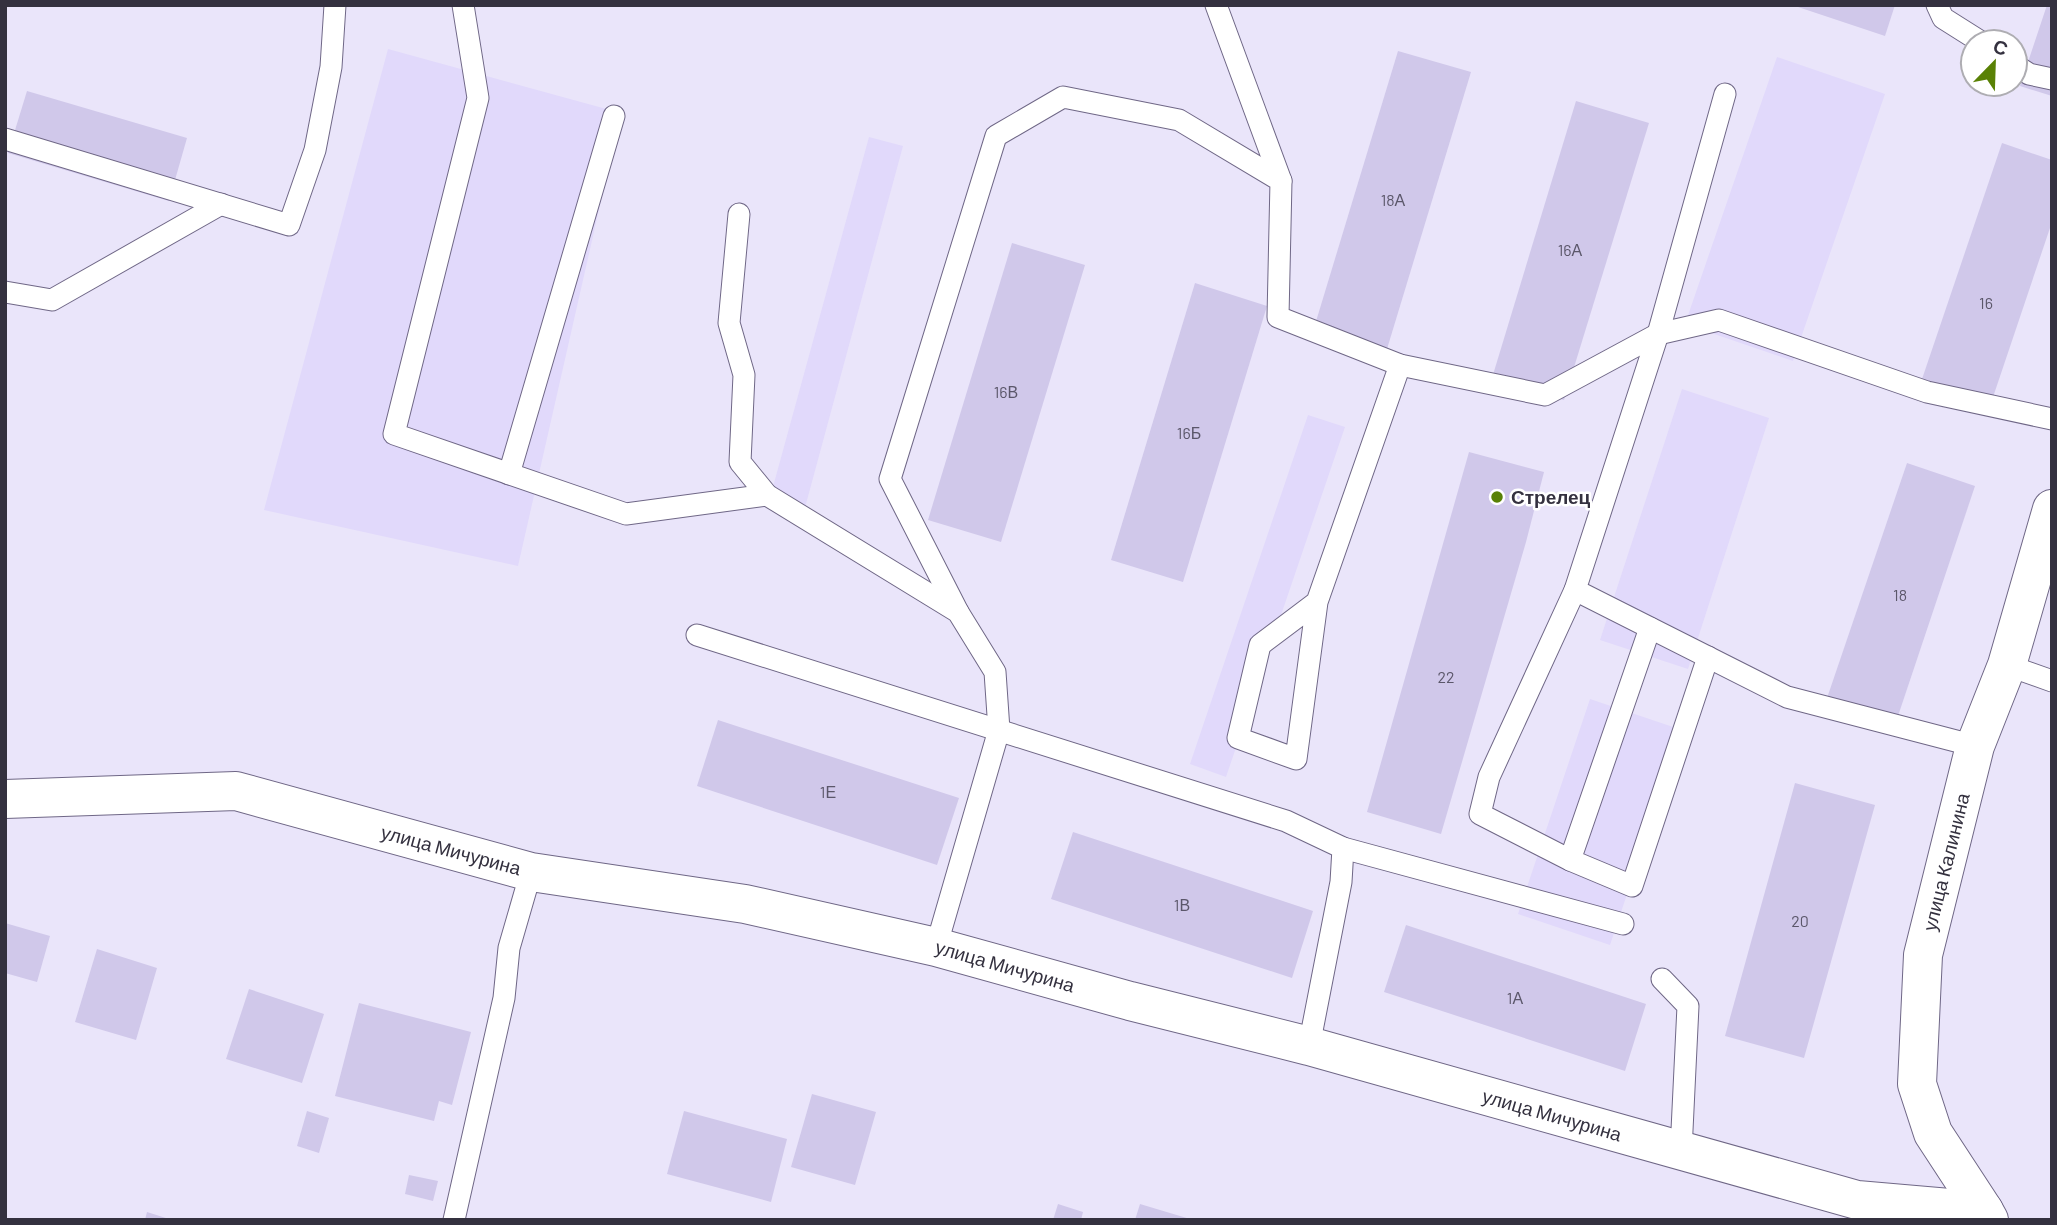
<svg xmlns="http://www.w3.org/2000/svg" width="2057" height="1225" font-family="Barlow,sans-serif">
<rect width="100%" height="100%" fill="#eae5fa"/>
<g fill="#e1d9fb">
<polygon points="388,49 621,113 518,566 264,510"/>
<polygon points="1777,57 1885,94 1793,361 1685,324"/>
<polygon points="869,137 903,146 803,515 768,505"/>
<polygon points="1682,389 1769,418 1688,669 1600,640"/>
<polygon points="1308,415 1345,427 1226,777 1190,764"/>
<polygon points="1590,699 1682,730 1610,945 1518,914"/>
</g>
<g fill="#d0c8ea">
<polygon points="1792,5 1895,5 1885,36"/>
<polygon points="2047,5 2052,5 2052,96 2020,86"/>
<polygon points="1398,51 1471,72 1387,349 1314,328"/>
<polygon points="27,91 187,138 169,201 8,153"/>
<polygon points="1576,101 1649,123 1564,400 1492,378"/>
<polygon points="2002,143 2052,160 2052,222 1989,409 1920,385"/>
<polygon points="1012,243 1085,265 1001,542 928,520"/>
<polygon points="1195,283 1267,306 1183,582 1111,560"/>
<polygon points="1469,452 1544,472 1526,542 1441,834 1367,812"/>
<polygon points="1907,463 1975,486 1894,728 1825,704"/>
<polygon points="718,720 959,798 937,865 697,786"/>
<polygon points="1795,783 1875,805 1804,1058 1725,1036"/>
<polygon points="1073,832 1313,911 1292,978 1051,899"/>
<polygon points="5,923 50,936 37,982 5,973"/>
<polygon points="1406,925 1646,1004 1625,1071 1384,992"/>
<polygon points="97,949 157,968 136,1040 75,1022"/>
<polygon points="249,989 324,1014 302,1083 226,1059"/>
<polygon points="359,1003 471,1032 452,1105 439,1101 434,1121 335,1096"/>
<polygon points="812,1094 876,1112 855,1185 791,1167"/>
<polygon points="307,1111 329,1118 319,1153 297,1146"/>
<polygon points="684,1111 787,1139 771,1202 667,1174"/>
<polygon points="409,1175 438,1181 433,1201 405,1194"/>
<polygon points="1058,1204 1083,1212 1081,1220 1053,1220"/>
<polygon points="1140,1204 1190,1219 1190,1220 1135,1220"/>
<polygon points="147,1212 169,1219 169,1220 145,1220"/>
</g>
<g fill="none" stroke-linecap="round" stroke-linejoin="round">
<defs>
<g id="lane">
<polyline points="463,5 478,98 394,434 626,514 767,495"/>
<polyline points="1216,5 1281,181"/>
<polyline points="1937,5 1943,18 1981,42"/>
<polyline points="2015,65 2029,74 2052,79"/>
<polyline points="1725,94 1658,334 1575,590 1787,697 1975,746"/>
<polyline points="5,139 289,225 315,150 331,67 335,5"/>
<polyline points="739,214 729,323 744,375 740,462 767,495 958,612 995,672 999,730 936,947"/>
<polyline points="5,292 52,300 221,204"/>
<polyline points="509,474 614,116"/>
<polyline points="1317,602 1260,645 1238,738 1296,759 1317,602 1400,365"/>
<polyline points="958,612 890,479 996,136 1063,97 1179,120 1281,181 1278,317 1400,365 1545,395 1658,334 1719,320 1927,392 2052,419"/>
<polyline points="1650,628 1570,860 1632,886 1708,657"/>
<polyline points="697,635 1286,821 1343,848 1341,882 1309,1046"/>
<polyline points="2007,665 2052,681"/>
<polyline points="1343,848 1623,924"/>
<polyline points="1570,860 1480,814 1489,777 1575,590"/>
<polyline points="1662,979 1688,1006 1681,1151"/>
<polyline points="454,1220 504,998 509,948 531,872"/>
</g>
<g id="street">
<polyline points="5,799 236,791 531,872 745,904 936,947 1130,1001 1309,1046 1857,1200 1984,1211 1989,1220"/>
<polyline points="1984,1211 1933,1133 1917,1084 1923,955 1975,746 2007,665 2052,509"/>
</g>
</defs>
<use href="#lane" stroke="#6f6786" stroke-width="23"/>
<use href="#street" stroke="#6f6786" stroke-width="40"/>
<use href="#lane" stroke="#fff" stroke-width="21"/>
<use href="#street" stroke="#fff" stroke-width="38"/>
</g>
<circle fill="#598105" stroke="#fff" stroke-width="2.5" cx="1497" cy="497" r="7"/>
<g text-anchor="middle" stroke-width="5" stroke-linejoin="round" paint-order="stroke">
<g font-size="16" fill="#5b576a">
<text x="1393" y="206">18А</text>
<text x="1570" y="256">16А</text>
<text x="1986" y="309">16</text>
<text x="1006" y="398">16В</text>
<text x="1189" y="439">16Б</text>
<text x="1900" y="601">18</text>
<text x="1446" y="683">22</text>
<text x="828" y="798">1Е</text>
<text x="1182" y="911">1В</text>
<text x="1800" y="927">20</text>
<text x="1515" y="1004">1А</text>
</g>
<g font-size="19" font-weight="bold" fill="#34313f" stroke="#fff" text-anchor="start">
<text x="1511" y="504">Стрелец</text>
</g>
<g font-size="19" fill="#34313f" stroke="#fff">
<text transform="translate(451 850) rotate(15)" y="7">улица Мичурина</text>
<text transform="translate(1946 862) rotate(-76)" y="7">улица Калинина</text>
<text transform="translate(1005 966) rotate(16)" y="7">улица Мичурина</text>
<text transform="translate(1552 1115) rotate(16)" y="7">улица Мичурина</text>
</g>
</g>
<rect width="2057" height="1225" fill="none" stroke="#34313f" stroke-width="14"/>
<g transform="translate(1994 63) rotate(23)"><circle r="33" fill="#ffffff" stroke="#aeadb2" stroke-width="2"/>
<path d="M0-5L12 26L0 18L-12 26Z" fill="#598105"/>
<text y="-10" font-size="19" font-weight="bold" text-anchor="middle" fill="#34313f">С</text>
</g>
</svg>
